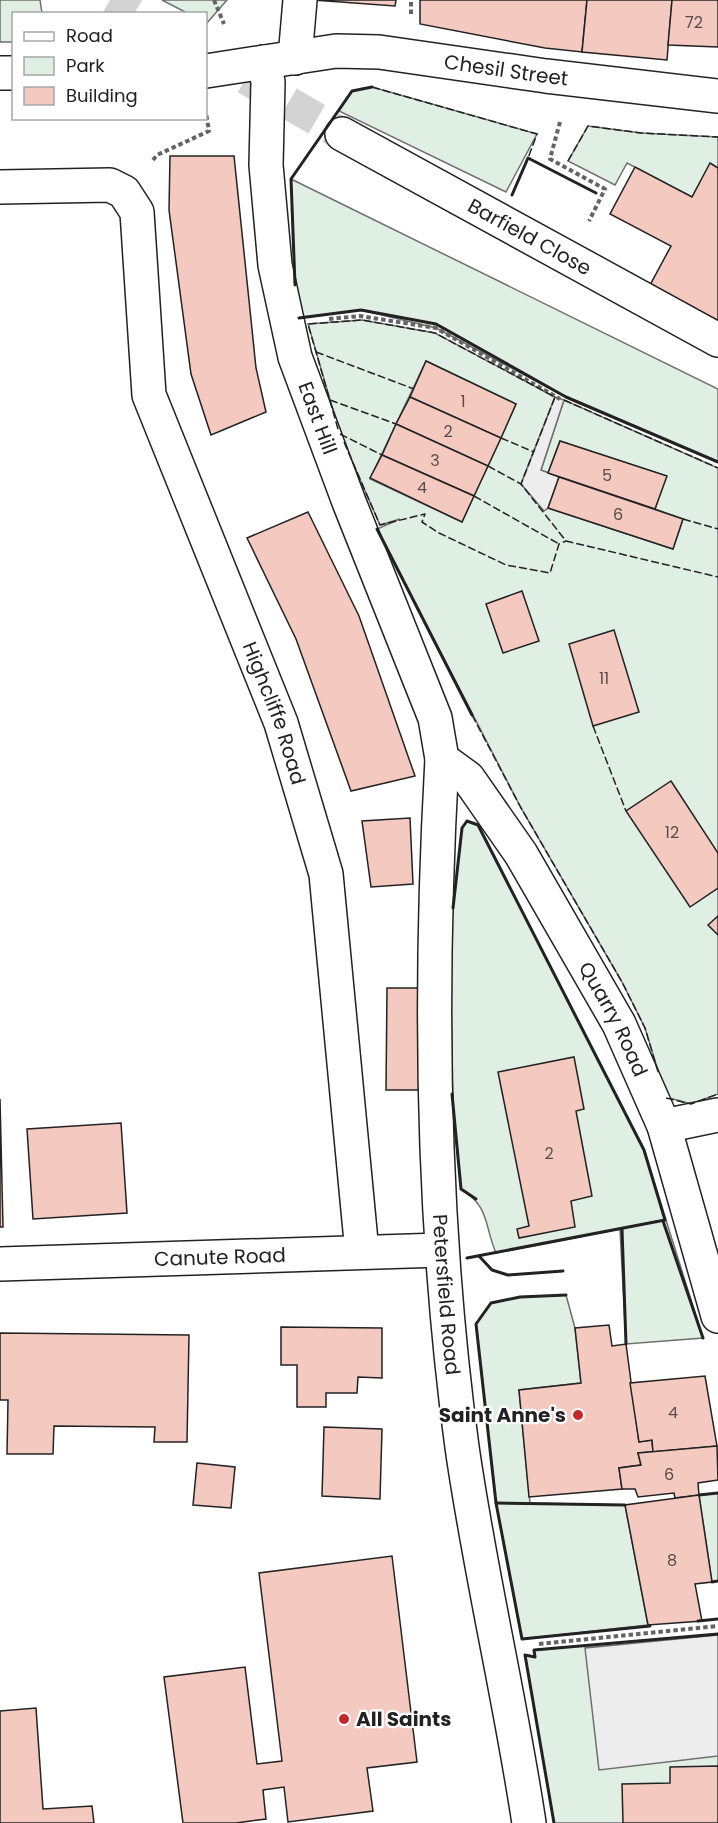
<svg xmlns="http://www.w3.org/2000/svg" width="718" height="1823" font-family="Poppins,sans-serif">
<rect width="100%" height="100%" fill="#fff"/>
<g fill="#e0efe3" stroke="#6f6f6f" stroke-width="1.5" fill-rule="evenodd">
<polygon points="0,0 40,0 42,13 14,14 13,42 0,42"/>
<polygon points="162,0 227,0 206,24 206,14 187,13"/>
<polygon points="372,87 537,134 506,192 339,111 352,91"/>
<polygon points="588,126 641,133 718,137 718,168 710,164 692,197 627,163 615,185 568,161"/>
<polygon points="291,179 718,389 718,462 566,397 436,328 361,310 296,318"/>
<path d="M 362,320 L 435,333 L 555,397 L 521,484 L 548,508 L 673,549 L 683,519 L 655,509 L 666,476 L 560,441 L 548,473 L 541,470 L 564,400 L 718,468 L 718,1094 L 691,1104 L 666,1097 L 645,1028 L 622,982 L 521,808 L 377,529 L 400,519 L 380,525 L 340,434 L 308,324 ZM 426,361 L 516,404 L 462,522 L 370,479 Z"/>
<path d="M 467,821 L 478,825 L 644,1150 L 703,1338 L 626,1344 L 620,1229 L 496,1253 C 484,1225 490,1207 461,1189 L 453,1111 L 450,936 L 462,828 Z"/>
<polygon points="566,1295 575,1328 581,1383 519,1390 530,1503 625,1505 648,1625 522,1639 496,1503 476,1324 491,1303 520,1297"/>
<polygon points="718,1493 718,1581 712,1582 699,1495"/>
<polygon points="718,1634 718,1823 554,1823 525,1655 535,1657 534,1650"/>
</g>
<g fill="#ededed" stroke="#6f6f6f" stroke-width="1.5">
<polygon points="555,397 564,400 541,470 559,477 548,508 544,511 521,484"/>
<polygon points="718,1635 718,1756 599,1770 585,1648"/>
</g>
<g fill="#f3c9c0" stroke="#222" stroke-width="1.5">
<polygon points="313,0 396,0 395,6"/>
<polygon points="420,0 587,0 582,52 545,48 420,24"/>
<polygon points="587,0 672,0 667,60 582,52"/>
<polygon points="672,0 718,0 718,47 668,45"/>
<polygon points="170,156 234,156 256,368 266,412 211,435 191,374 169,210"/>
<polygon points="710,163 718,168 718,323 649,287 671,246 610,214 635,167 692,197"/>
<polygon points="426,361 516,404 501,438 410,397"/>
<polygon points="410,397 501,438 488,466 396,424"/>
<polygon points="396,424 488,466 474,496 382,455"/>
<polygon points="560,441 667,476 655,509 548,473"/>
<polygon points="382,455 474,496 462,522 370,478"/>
<polygon points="559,477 683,519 673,549 548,508"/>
<polygon points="308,512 359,616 415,776 351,791 296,639 247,538"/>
<polygon points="522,591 539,641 503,653 486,604"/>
<polygon points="614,630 639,712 593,726 569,644"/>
<polygon points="671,781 718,853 718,888 690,907 626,811"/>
<polygon points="410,818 413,884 371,887 362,821"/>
<polygon points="718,916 718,935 708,925"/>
<polygon points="387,988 422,988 421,1090 386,1090"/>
<polygon points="574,1057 584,1109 576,1111 592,1196 571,1201 575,1227 519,1238 517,1229 529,1226 498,1072"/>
<polygon points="0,1099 3,1227 0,1227"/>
<polygon points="121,1123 127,1213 33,1219 27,1129"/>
<polygon points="609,1325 612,1346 626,1344 639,1442 652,1440 653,1452 638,1453 641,1465 619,1468 622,1489 529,1497 519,1390 581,1383 575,1328"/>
<polygon points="281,1327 382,1328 382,1378 358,1377 357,1393 326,1393 326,1407 297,1407 297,1365 281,1365"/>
<polygon points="0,1333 189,1335 187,1442 154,1442 155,1427 54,1426 53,1454 7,1454 8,1400 0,1400"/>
<polygon points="705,1376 717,1446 653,1452 652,1440 639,1442 630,1383"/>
<polygon points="324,1427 382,1429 380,1499 322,1496"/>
<polygon points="717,1446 718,1480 698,1483 699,1495 675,1498 674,1493 638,1497 635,1489 622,1489 619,1468 641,1465 638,1453"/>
<polygon points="197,1463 235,1467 231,1508 193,1505"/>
<polygon points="699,1495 712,1582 695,1584 702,1621 648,1625 625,1505"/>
<polygon points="392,1556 417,1762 367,1768 373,1811 288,1822 284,1787 263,1790 266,1819 236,1823 183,1823 164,1677 245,1667 257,1764 282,1761 259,1573"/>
<polygon points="36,1708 43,1809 92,1806 94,1823 0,1823 0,1711"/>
<polygon points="718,1766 718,1823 623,1823 622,1784 670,1783 670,1767"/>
</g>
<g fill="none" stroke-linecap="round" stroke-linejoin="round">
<g stroke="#d3d3d3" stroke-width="33" stroke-dasharray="33 16" stroke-linecap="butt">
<polyline points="110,0 134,14"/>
<polyline points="246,78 342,134"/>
</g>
<defs>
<g id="street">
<polyline points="295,58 300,0"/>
<path id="s1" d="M 342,134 L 718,340"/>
<path id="s2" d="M 0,187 L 110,185 L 124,192 L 137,212 L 149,395 L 281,723 L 326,874 L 362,1252"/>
<path id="s3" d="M 442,759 C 429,988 431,1219 462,1447 C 480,1573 510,1697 529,1823"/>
<polyline points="664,1126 718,1115"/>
<path id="s4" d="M 0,1264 L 441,1250"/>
</g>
<g id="secondary">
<path id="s5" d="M 264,62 L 268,82 L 266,165 L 275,265 L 295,357 L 349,502 L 435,718 L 442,759 L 468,778 L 521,854 L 619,1024 L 664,1126 L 718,1316"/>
<path id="s6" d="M 206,71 L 336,51 L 379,52 L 546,76 L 718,96"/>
<polyline points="0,73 14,73"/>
</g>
</defs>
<use href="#street" stroke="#222" stroke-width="36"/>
<use href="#secondary" stroke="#222" stroke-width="36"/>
<g stroke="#646464" stroke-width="4" stroke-dasharray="4.5 3" stroke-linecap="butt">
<polyline points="214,0 224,24"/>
<polyline points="411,14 411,0"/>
<polyline points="560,122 550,159 605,189 589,221"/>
<polyline points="153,160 157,155 209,131 206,113"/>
<polyline points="329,319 360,316 436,328 560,399"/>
<polyline points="539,1644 718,1626"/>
</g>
<use href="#street" stroke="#fff" stroke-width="33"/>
<use href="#secondary" stroke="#fff" stroke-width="33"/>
<g stroke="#222" stroke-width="1.5" stroke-dasharray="8 3" stroke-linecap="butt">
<polyline points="372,87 537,134 528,158"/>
<polyline points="568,161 588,126 641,133 718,137"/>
<polyline points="316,352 414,389"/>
<polyline points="330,400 396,424"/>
<polyline points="564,400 718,468"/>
<polyline points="338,429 308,324 362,320 435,333 555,397 521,484 566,541 718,577"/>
<polyline points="340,434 382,455"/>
<polyline points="501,438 534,452"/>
<polyline points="344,442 380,525 425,514 422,522 439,533 506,565 550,573 559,544 566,541"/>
<polyline points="488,466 521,484"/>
<polyline points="474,496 559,544"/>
<polyline points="683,519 718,529"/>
<polyline points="472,715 521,808 622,982 645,1028 659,1075"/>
<polyline points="593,726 626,811"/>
<polyline points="666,1098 691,1104 718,1094"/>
</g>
<g stroke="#222" stroke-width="3">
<polyline points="512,195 528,158 596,193"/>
<polyline points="295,285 291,179 352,91 372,87"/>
<polyline points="299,318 361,310 436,324 566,397 718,462"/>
<polyline points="377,529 472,715"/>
<polyline points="453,908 462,828 467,821 478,825 644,1150 665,1220 467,1258"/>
<polyline points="452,1094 461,1189 476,1199"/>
<polyline points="663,1221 703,1338"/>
<polyline points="622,1229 626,1344"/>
<polyline points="479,1256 492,1270 508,1275 563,1271"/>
<polyline points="566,1295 520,1297 491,1303 476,1324 496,1503 522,1639 650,1626"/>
<polyline points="699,1495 718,1493"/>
<polyline points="496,1503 625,1505"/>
<polyline points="712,1582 718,1581"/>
<polyline points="698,1621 718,1619"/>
<polyline points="554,1823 525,1655 535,1657 534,1650 718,1634"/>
</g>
</g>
<g fill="#c62828" stroke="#fff" stroke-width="2">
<circle cx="578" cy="1415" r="6"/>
<circle cx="344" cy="1719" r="6"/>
</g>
<g text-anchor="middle" stroke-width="4.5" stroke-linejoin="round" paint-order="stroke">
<g font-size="16" fill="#564c4a">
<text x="694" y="28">72</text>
<text x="463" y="407">1</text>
<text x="448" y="437">2</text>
<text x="435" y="466">3</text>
<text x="607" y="481">5</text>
<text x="422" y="493">4</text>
<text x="618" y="520">6</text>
<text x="604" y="684">11</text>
<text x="672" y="838">12</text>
<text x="549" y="1159">2</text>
<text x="673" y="1418">4</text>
<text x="669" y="1480">6</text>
<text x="672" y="1566">8</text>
</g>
<g font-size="20" fill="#222" stroke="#fff">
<text dy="7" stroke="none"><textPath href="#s6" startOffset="303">Chesil Street</textPath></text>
<text dy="7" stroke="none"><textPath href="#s1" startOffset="214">Barfield Close</textPath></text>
<text dy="7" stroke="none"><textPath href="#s5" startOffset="363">East Hill</textPath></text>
<text dy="7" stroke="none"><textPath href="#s2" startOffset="675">Highcliffe Road</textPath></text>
<text dy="7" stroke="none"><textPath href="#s5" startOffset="1041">Quarry Road</textPath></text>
<text dy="7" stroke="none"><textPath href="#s4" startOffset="220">Canute Road</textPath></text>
<text dy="7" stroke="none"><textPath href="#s3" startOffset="536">Petersfield Road</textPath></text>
</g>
<g font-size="20" font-weight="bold" fill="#222" stroke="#fff" text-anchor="end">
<text x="566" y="1422">Saint Anne's</text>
<text x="356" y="1726" text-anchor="start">All Saints</text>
</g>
</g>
<rect x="12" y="12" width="195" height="108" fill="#ffffff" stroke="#a7a7a7" stroke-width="1.5"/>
<rect x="24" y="32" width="30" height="9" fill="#ffffff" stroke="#a7a7a7" stroke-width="1.5"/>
<text x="66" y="42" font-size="18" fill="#222222">Road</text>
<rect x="24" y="57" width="30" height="18" fill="#e0efe3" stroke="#a7a7a7" stroke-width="1.5"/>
<text x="66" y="72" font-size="18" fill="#222222">Park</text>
<rect x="24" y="87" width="30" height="18" fill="#f3c9c0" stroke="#a7a7a7" stroke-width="1.5"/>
<text x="66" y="102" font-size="18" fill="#222222">Building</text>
</svg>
